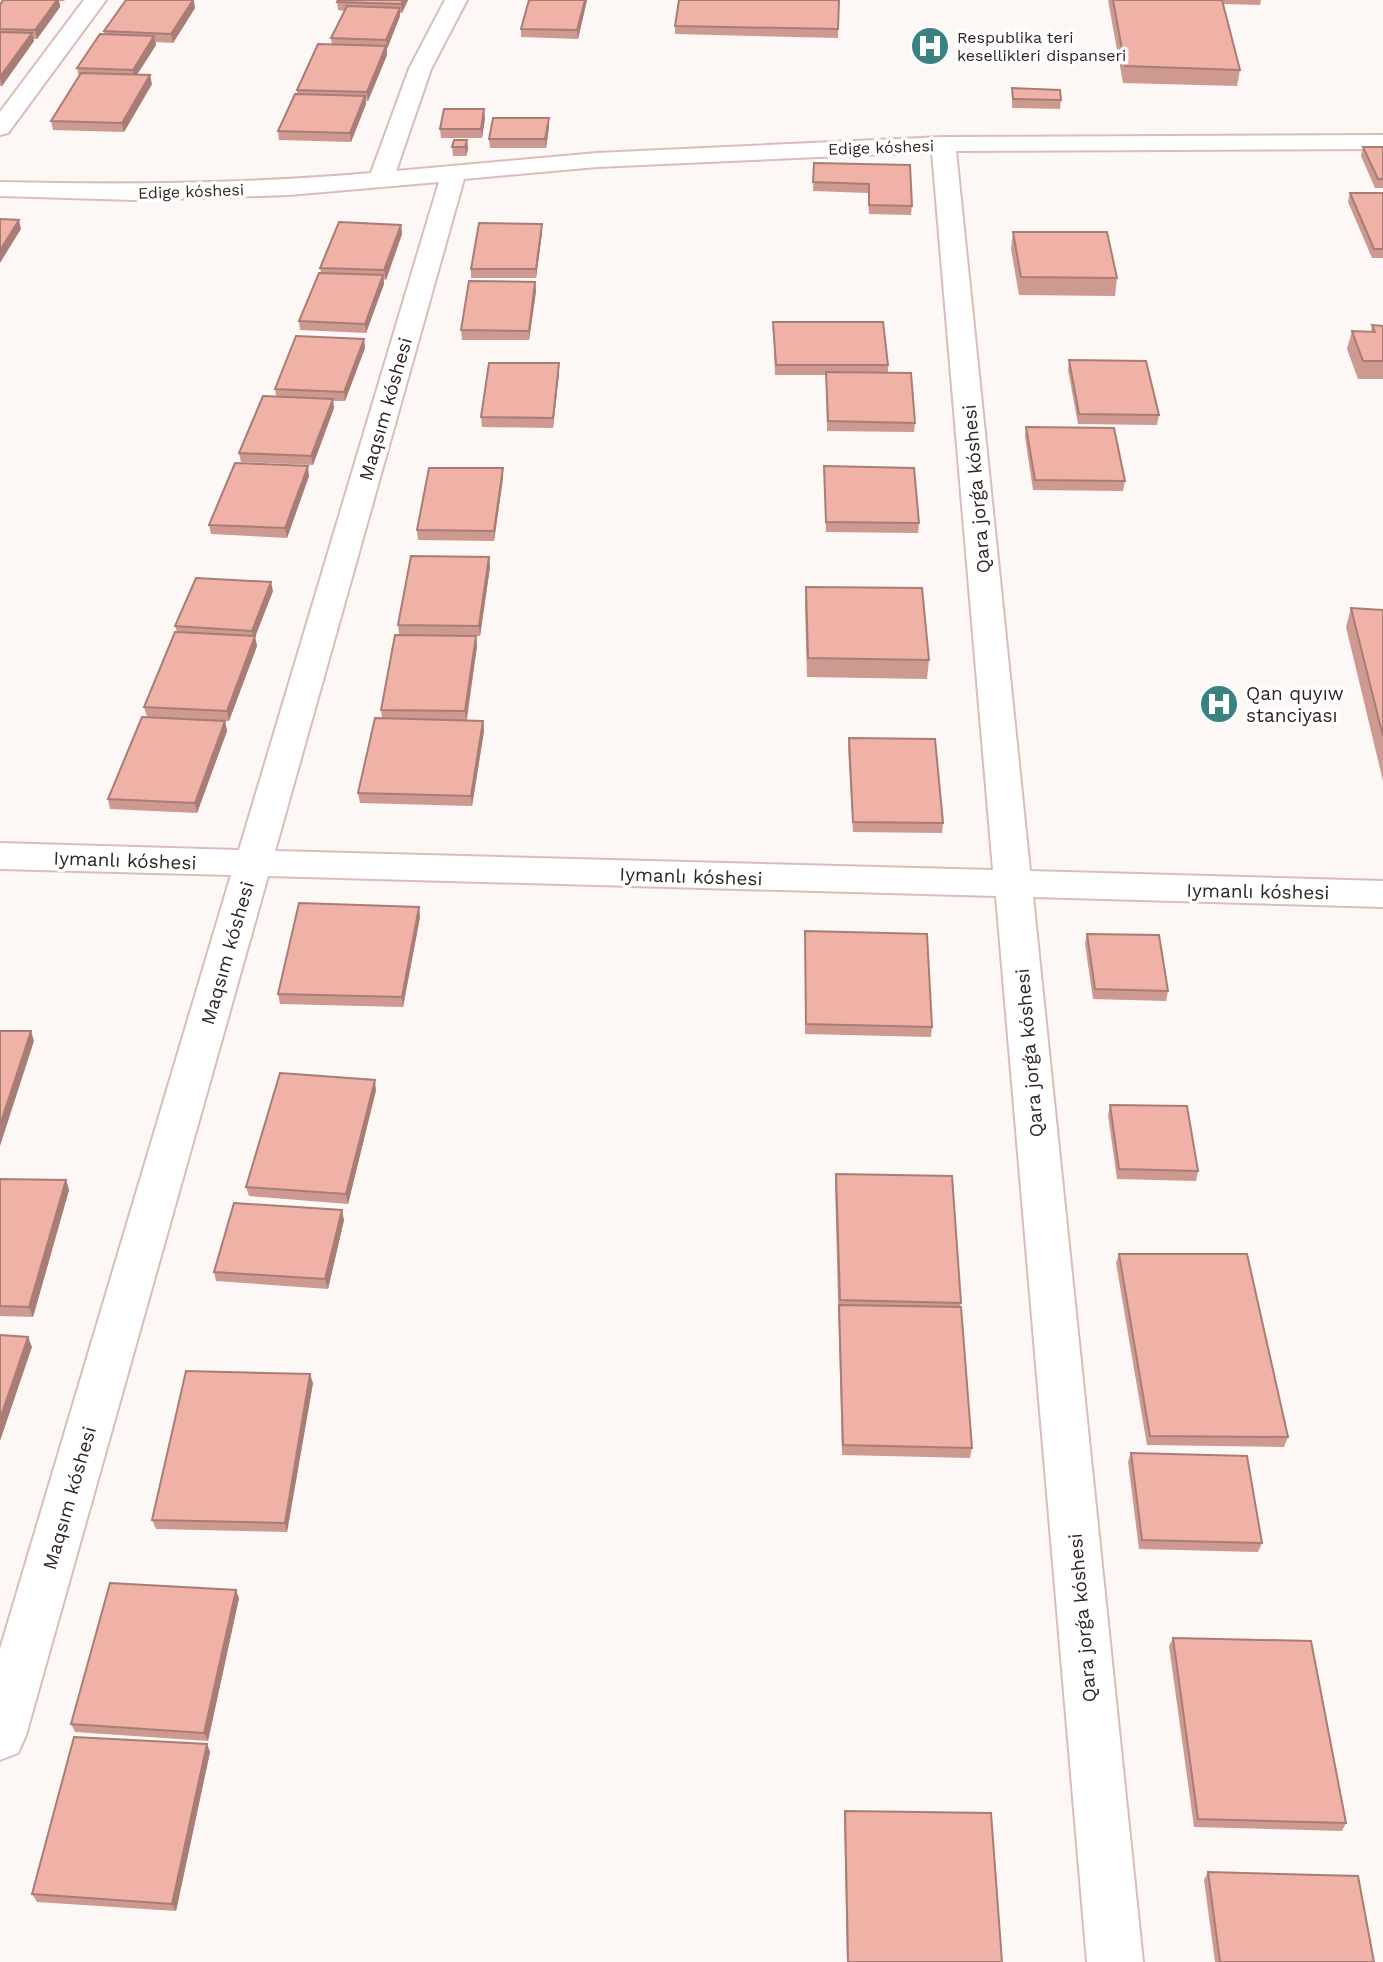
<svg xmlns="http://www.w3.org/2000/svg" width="1383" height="1962" font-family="'Work Sans',sans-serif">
<rect width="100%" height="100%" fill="#fdf7f6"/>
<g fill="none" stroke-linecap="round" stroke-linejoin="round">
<defs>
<g id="minor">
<polygon points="84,0 106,0 8,133 0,135 0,112"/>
<path d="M 445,0 L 467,0 L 431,69 L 396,171 L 597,153 L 943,137 L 1383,135 L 1383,149 L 956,151 L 1030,871 L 1383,881 L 1383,907 L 1033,897 L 1143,1962 L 1087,1962 L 996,896 L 268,876 L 26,1735 L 18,1753 L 0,1760 L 0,1649 L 231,875 L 0,869 L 0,843 L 239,850 L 439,182 L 289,195 L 134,200 L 0,196 L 0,182 C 124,185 247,184 371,173 L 409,69 ZM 932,152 L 993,870 L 275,851 L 464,179 L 597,167 Z"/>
</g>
</defs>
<use href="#minor" stroke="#dbbdb7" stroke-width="4"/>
<use href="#minor" fill="#fff" fill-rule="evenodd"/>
</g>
<g fill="#ce9990">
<polygon points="3,0 65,0 64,1 59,1 60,7 37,39 33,39 34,41 2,86 0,86 0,5"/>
<polygon points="126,0 194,0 195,8 173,43 155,42 156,45 137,75 152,84 124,132 53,130 51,121 79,77 77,68 105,35 104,31"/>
<polygon points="338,0 408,0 402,13 400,13 400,16 387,49 387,55 368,101 366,101 366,104 351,142 279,140 278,131 297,94 297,90 332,45 331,38 344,11 338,10 337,2"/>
<polygon points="587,0 578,39 521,37 521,29"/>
<polygon points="839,0 838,38 675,34 675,26"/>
<polygon points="1108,0 1261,0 1260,5 1223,4 1240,70 1237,86 1123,83"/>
<polygon points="1012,88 1061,100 1060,109 1012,108"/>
<polygon points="485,118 482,138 441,138 440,129"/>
<polygon points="549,127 546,148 490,148 489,139"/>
<polygon points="467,140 468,149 466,156 453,156 452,147"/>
<polygon points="1363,147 1383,147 1383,188 1375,188 1361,156"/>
<polygon points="814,163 910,165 912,206 911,215 869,214 868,193 813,191"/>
<polygon points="1350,193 1383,193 1383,258 1372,258 1348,202"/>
<polygon points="542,224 542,233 536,278 471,278 471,269"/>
<polygon points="401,225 402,234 386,280 384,279 384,284 366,333 300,330 299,321 321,273 320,268"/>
<polygon points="1013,232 1117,278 1115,296 1019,295 1011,249"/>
<polygon points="535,282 536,291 529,340 462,340 461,330"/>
<polygon points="773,322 888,365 888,373 915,423 914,432 827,431 826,375 775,375"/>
<polygon points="1372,325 1383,326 1383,379 1358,379 1347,349 1352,331 1371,332"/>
<polygon points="364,339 365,348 345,401 333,401 334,408 313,465 241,462 239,453 276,396 275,389"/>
<polygon points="1069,360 1159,415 1157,425 1078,424 1068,370"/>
<polygon points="559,373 553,428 482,427 481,417"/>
<polygon points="1026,427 1125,481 1123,491 1033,490 1025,437"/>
<polygon points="824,466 919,523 918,533 826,532"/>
<polygon points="309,476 287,538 211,534 209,525"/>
<polygon points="503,478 494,541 418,540 417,530"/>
<polygon points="489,557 490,567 480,636 476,636 477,646 467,720 483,721 484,731 472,806 360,803 358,793 382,718 381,710 399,635 398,625"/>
<polygon points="806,587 929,660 927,679 807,677 805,606"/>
<polygon points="273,591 255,637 257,646 229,721 225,721 227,731 197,813 110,809 108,799 147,717 144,707 177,632 175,626"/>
<polygon points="1351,608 1383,610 1383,781 1346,627"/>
<polygon points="849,738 943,823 942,833 853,832 848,748"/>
<polygon points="420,917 403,1007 280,1004 278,994"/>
<polygon points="805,931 932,1027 931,1037 805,1034"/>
<polygon points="1087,934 1168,991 1166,1001 1093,999 1085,944"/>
<polygon points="376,1090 348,1204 249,1196 246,1187"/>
<polygon points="1110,1105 1198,1171 1196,1181 1117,1179 1108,1115"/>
<polygon points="836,1174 961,1303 960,1307 972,1448 970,1458 842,1455 835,1184"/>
<polygon points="0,1179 66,1180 69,1190 33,1317 0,1316"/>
<polygon points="344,1220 328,1289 216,1281 214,1272"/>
<polygon points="1119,1254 1288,1437 1284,1447 1147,1445 1116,1263"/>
<polygon points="313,1383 287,1532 156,1529 152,1520"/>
<polygon points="1131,1453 1262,1543 1258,1552 1139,1549 1128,1462"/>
<polygon points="239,1598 208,1741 75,1732 71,1724"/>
<polygon points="1173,1638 1346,1823 1342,1831 1194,1827 1169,1646"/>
<polygon points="207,1744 210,1752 176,1911 37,1902 32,1894"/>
<polygon points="845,1811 1002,1962 847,1962 844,1818"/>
<polygon points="1208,1872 1374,1962 1215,1962 1204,1880"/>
</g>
<g fill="#a87d75">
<polygon points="57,0 59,0 60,7 37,39 35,30"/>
<polygon points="193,0 195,8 173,43 171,34"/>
<polygon points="403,0 408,0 402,13 401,4"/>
<polygon points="585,0 587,0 578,39 577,30"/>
<polygon points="400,8 400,16 387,49 386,40"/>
<polygon points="32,33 34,41 2,86 0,77"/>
<polygon points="154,36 156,45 134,79 133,70"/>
<polygon points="386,46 387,55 368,101 367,92"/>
<polygon points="150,75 152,84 124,132 122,123"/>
<polygon points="365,96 366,104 351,142 350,133"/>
<polygon points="484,109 485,118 482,138 481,129"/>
<polygon points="549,118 549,127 546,148 545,139"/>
<polygon points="467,140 468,149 466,156 465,147"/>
<polygon points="19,220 21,229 0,263 0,250"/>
<polygon points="542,224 542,233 536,278 536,269"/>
<polygon points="401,225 402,234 386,280 384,270"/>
<polygon points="383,275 384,284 366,333 365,324"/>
<polygon points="535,282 536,291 529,340 529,331"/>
<polygon points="364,339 365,348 345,401 344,392"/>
<polygon points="559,363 559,373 553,428 553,418"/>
<polygon points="333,399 334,408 313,465 311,456"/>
<polygon points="308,466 309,476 287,538 285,528"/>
<polygon points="503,468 503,478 494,541 494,531"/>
<polygon points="489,557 490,567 480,636 479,626"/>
<polygon points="271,582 273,591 255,637 257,646 229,721 227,711 254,640 252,631"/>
<polygon points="476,636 477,646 466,721 465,711"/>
<polygon points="225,721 227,731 197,813 195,803"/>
<polygon points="483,721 484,731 472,806 471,796"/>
<polygon points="419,907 420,917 403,1007 402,997"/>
<polygon points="31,1031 34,1041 0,1146 0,1125"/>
<polygon points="375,1080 376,1090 348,1204 346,1194"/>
<polygon points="66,1180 69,1190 33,1317 29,1307"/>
<polygon points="342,1210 344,1220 328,1289 325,1279"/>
<polygon points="28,1337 32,1347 0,1441 0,1419"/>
<polygon points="310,1374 313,1383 287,1532 285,1523"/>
<polygon points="236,1590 239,1598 208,1741 204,1733"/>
<polygon points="207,1744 210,1752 176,1911 172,1904"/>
</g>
<g fill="#f0b2a7" stroke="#a87d75" stroke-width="2">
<polygon points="3,0 57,0 35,30 0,29 0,5"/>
<polygon points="126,0 193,0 171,34 104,31"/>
<polygon points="338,0 403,0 401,4 337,2"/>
<polygon points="529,0 585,0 577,30 521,29"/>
<polygon points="679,0 839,0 838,29 675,26"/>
<polygon points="1113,0 1222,0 1240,70 1125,66"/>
<polygon points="347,6 400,8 386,40 331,38"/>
<polygon points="0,32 32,33 0,77"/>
<polygon points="100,34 154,36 133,70 77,68"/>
<polygon points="318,44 386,46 367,92 297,90"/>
<polygon points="81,73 150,75 122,123 51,121"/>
<polygon points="1012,88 1060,90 1061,100 1013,99"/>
<polygon points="295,94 365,96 350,133 278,131"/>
<polygon points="444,109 484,109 481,129 440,129"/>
<polygon points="493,118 549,118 545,139 489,139"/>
<polygon points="454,140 467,140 465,147 452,147"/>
<polygon points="1363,147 1383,147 1383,179 1378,179"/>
<polygon points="814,163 910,165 912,206 869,205 869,184 813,182"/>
<polygon points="1350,193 1383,193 1383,249 1374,249"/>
<polygon points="0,219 19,220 0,250"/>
<polygon points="339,222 401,225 384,270 320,268"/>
<polygon points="479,223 542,224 536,269 471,269"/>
<polygon points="1013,232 1107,232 1117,278 1021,277"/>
<polygon points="319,273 383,275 365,324 299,321"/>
<polygon points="469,281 535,282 529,331 461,330"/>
<polygon points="773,322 883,322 888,365 776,365"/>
<polygon points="1372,325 1383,326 1383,361 1363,361 1352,331 1375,332"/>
<polygon points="296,336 364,339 344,392 275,389"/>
<polygon points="1069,360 1146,361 1159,415 1079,414"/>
<polygon points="489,363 559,363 553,418 481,417"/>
<polygon points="826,372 911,373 915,423 828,421"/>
<polygon points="263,396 333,399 311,456 239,453"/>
<polygon points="1026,427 1114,428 1125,481 1035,480"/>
<polygon points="235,463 308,466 285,528 209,525"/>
<polygon points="824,466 914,468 919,523 826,522"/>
<polygon points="429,468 503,468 494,531 417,530"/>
<polygon points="411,556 489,557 479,626 398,625"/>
<polygon points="196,578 271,582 252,631 175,626"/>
<polygon points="806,587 922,588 929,660 808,658"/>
<polygon points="1351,608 1383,610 1383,736"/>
<polygon points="175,632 255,636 227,711 144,707"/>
<polygon points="395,635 476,636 465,711 381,710"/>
<polygon points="142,717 225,721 195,803 108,799"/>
<polygon points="375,718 483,721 471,796 358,793"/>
<polygon points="849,738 935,739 943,823 853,822"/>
<polygon points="299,903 419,907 402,997 278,994"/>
<polygon points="805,931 927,934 932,1027 806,1024"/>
<polygon points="1087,934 1159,935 1168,991 1095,989"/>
<polygon points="0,1031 31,1031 0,1125"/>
<polygon points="280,1073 375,1080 346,1194 246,1187"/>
<polygon points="1110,1105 1187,1106 1198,1171 1119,1169"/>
<polygon points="836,1174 952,1176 961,1303 840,1300"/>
<polygon points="0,1179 66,1180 29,1307 0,1306"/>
<polygon points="234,1203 342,1210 325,1279 214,1272"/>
<polygon points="1119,1254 1247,1254 1288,1437 1150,1436"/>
<polygon points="839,1305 961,1307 972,1448 843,1445"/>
<polygon points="0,1335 28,1337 0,1419"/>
<polygon points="186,1371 310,1374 285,1523 152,1520"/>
<polygon points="1131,1453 1247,1456 1262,1543 1142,1540"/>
<polygon points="110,1583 236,1590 204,1733 71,1724"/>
<polygon points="1173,1638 1311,1641 1346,1823 1198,1819"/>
<polygon points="74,1737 207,1744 172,1904 32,1894"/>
<polygon points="845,1811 991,1813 1002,1962 848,1962"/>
<polygon points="1208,1872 1358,1876 1374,1962 1220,1962"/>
</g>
<defs>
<symbol id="hospital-disc" viewBox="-11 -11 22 22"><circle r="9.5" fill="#398281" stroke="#fff"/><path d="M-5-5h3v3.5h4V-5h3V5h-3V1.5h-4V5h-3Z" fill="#fff"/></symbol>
</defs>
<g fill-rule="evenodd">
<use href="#hospital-disc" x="908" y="24" width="44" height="44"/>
<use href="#hospital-disc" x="1197" y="682" width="44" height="44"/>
</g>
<g text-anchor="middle" stroke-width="7" stroke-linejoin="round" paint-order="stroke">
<g font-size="16" fill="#302523" stroke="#fff" text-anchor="start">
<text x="957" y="43">Respublika teri<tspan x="957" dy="18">kesellikleri dispanseri</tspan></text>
</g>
<g font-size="16" fill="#302523" stroke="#fff">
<text transform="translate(881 147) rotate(-2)" y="6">Edige kóshesi</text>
<text transform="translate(191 191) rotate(-2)" y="6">Edige kóshesi</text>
</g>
<g font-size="19" fill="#302523" stroke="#fff">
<text transform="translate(385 409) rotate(-74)" y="7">Maqsım kóshesi</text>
<text transform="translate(976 489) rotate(-95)" y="7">Qara jorǵa kóshesi</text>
<text transform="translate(125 860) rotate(2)" y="7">Iymanlı kóshesi</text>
<text transform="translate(691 876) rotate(2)" y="7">Iymanlı kóshesi</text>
<text transform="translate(1258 891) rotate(1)" y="7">Iymanlı kóshesi</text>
<text transform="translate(227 953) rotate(-74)" y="7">Maqsım kóshesi</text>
<text transform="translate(1029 1053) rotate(-95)" y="7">Qara jorǵa kóshesi</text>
<text transform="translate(69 1498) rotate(-74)" y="7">Maqsım kóshesi</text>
<text transform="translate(1082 1618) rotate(-95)" y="7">Qara jorǵa kóshesi</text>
</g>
<g font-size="19" fill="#302523" stroke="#fff" text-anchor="start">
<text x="1246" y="700">Qan quyıw<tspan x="1246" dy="22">stanciyası</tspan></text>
</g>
</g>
</svg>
